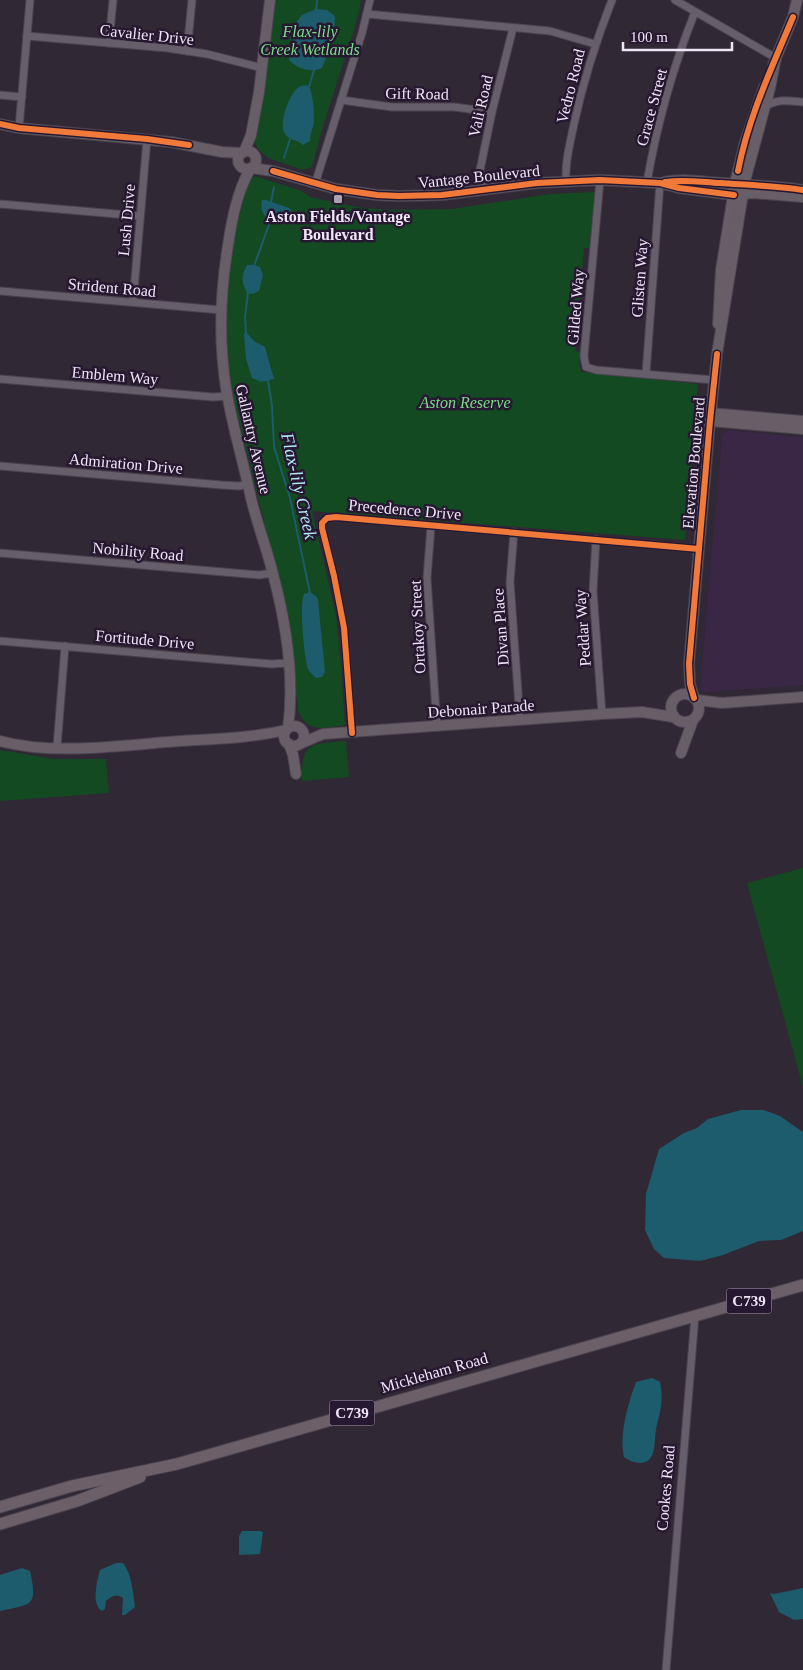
<svg xmlns="http://www.w3.org/2000/svg" width="803" height="1670" font-family="Georgia,serif">
<rect width="100%" height="100%" fill="#302835"/>
<polygon fill="#392745" points="728,430 803,437 803,685 707,692 704,692 700,688 722,435"/>
<g fill="#134a21">
<polygon points="273,0 361,0 358,17 324,123 312,167 303,170 268,158 259,150 254,142 263,91"/>
<path d="M 255,176 L 302,191 L 310,197 L 356,207 L 388,210 L 452,209 L 550,194 L 595,192 L 589,248 L 584,248 L 575,351 L 581,352 L 579,364 L 581,372 L 698,384 L 685,540 L 312,511 L 336,615 L 341,664 L 345,725 C 325,728 308,734 298,711 L 289,621 L 234,401 L 229,367 L 226,312 L 228,258 L 249,180 Z"/>
<path d="M 346,741 L 349,777 L 302,781 C 301,741 311,744 346,741 Z"/>
<polygon points="0,750 54,759 106,759 109,793 0,801"/>
<polygon points="803,868 803,1087 747,883"/>
</g>
<g fill="#1c5c6c">
<path d="M 316,9 L 327,10 L 335,16 L 334,38 L 322,68 C 310,73 298,69 289,60 L 296,23 L 302,15 Z"/>
<path d="M 309,85 C 313,97 314,109 314,122 C 313,128 310,134 310,141 L 303,145 C 297,139 288,141 284,132 C 279,122 290,90 301,86 C 304,85 307,86 309,85 Z"/>
<path d="M 262,200 L 266,200 L 289,208 L 295,214 C 290,220 278,225 270,224 C 265,217 259,209 262,200 Z"/>
<path d="M 247,265 L 254,265 L 260,267 L 263,275 L 259,291 L 252,294 L 248,294 C 241,283 241,276 247,265 Z"/>
<polygon points="246,332 254,341 265,347 274,379 261,382 252,378 246,359 244,334"/>
<path d="M 310,592 L 316,596 L 318,600 L 325,672 L 322,677 L 316,678 C 313,675 309,672 308,669 C 304,657 299,604 304,594 Z"/>
<polygon points="741,1110 764,1110 780,1116 803,1132 803,1231 781,1240 759,1241 723,1255 700,1261 664,1258 654,1249 645,1230 646,1194 659,1149 684,1133 697,1128 708,1119"/>
<path d="M 652,1378 L 660,1382 C 664,1401 660,1411 656,1429 C 655,1437 655,1446 653,1453 C 649,1467 633,1464 624,1457 C 619,1434 628,1404 636,1382 Z"/>
<polygon points="242,1531 260,1531 263,1532 260,1554 239,1555 239,1536"/>
<path d="M 116,1563 L 123,1563 C 132,1574 133,1593 135,1607 L 125,1615 L 122,1615 L 123,1598 C 116,1593 112,1596 106,1601 L 105,1609 L 102,1611 C 91,1604 97,1581 100,1570 Z"/>
<path d="M 22,1568 L 30,1571 C 38,1607 32,1604 0,1611 L 0,1575 Z"/>
<polygon points="803,1588 803,1619 794,1620 779,1612 770,1593 774,1594"/>
</g>
<g fill="none" stroke-linecap="round" stroke-linejoin="round">
<g stroke="#1c5c6c" stroke-width="2">
<polyline points="316,11 317,0"/>
<polyline points="309,87 314,70"/>
<polyline points="284,158 290,139"/>
<polyline points="271,202 274,187"/>
<polyline points="254,266 270,222"/>
<polyline points="246,333 245,317 248,293"/>
<polyline points="268,380 272,406 274,447 290,498 310,593"/>
</g>
<defs>
<g id="street">
<polyline points="675,0 776,58"/>
<polyline points="367,14 550,31 595,44"/>
<polyline points="27,36 167,48 207,54 262,68"/>
<polyline points="109,43 113,0"/>
<polyline points="187,51 192,0"/>
<polyline points="0,95 22,97"/>
<polyline points="341,100 392,107 454,107 492,112"/>
<path d="M 765,107 C 777,98 789,101 803,102"/>
<polyline points="19,128 30,0"/>
<polyline points="600,180 584,356 586,367 596,370 714,380"/>
<path d="M 566,181 C 565,161 570,144 574,124 C 583,82 596,41 612,0"/>
<path d="M 647,182 C 657,124 673,67 695,12"/>
<polyline points="315,184 362,33 370,0"/>
<polyline points="482,191 480,170 492,112 513,28"/>
<polyline points="0,204 140,216"/>
<polyline points="0,291 221,310"/>
<polyline points="133,302 147,139"/>
<polyline points="646,374 660,183"/>
<polyline points="0,379 213,397 228,396"/>
<polyline points="0,466 222,485 239,486 249,484"/>
<polyline points="431,526 427,578 437,727"/>
<polyline points="514,532 510,582 520,720"/>
<polyline points="596,539 593,591 602,714"/>
<polyline points="0,553 259,575 273,573"/>
<polyline points="0,641 272,664 288,663"/>
<polyline points="352,733 344,628 334,576 322,528 322,523 327,518 336,517 699,549"/>
<polyline points="57,747 65,646"/>
<polyline points="666,1670 695,1316"/>
</g>
<g id="secondary">
<polyline points="773,65 793,17 797,0"/>
<polyline points="0,124 19,128 171,142 222,152 242,153"/>
<circle cx="247" cy="160" r="9"/>
<polyline points="244,152 251,135 259,92 270,0"/>
<polyline points="251,168 273,171 336,189 377,195 399,196 442,195 537,183 600,180 660,183 679,188 734,195 753,193 803,197"/>
<path d="M 250,169 C 236,194 231,224 227,252 C 220,297 219,343 226,388 C 232,425 243,461 251,498 C 257,524 267,549 273,574 C 286,623 295,677 288,728"/>
<path d="M 664,182 C 683,178 702,182 722,183 C 749,185 776,186 803,190"/>
<polyline points="718,324 721,270 735,183 745,142 764,87"/>
<polyline points="710,413 803,421"/>
<polyline points="710,421 803,429"/>
<circle cx="685" cy="708" r="14"/>
<polyline points="694,698 690,684 689,664 710,421 717,354 745,181 770,88 776,58"/>
<polyline points="697,700 722,703 803,697"/>
<circle cx="294" cy="736" r="10"/>
<path d="M 0,741 C 52,755 115,746 168,742 C 207,739 247,739 286,730"/>
<polyline points="302,743 323,734 602,714 642,712 673,717"/>
<polyline points="289,744 293,755 296,774"/>
<polyline points="681,753 693,720"/>
</g>
<g id="primary">
<polyline points="0,1507 72,1486 177,1464 803,1285"/>
<polyline points="0,1524 77,1501 140,1477"/>
</g>
</defs>
<use href="#street" stroke="#4b4450" stroke-width="9"/>
<use href="#secondary" stroke="#4b4450" stroke-width="12"/>
<use href="#primary" stroke="#4b4450" stroke-width="13"/>
<use href="#street" stroke="#665f6b" stroke-width="7"/>
<use href="#secondary" stroke="#675e67" stroke-width="10"/>
<use href="#primary" stroke="#6c5f67" stroke-width="11"/>
<defs>
<g id="cycleway">
<polyline points="0,124 19,128 147,139 189,145"/>
<polyline points="273,171 336,189 377,195 399,196 442,195 537,183 600,180 660,183 679,188 734,195"/>
<path d="M 738,171 C 748,118 772,67 793,17"/>
<path d="M 665,182 C 684,179 701,182 720,183 C 748,185 775,186 803,190"/>
<polyline points="694,698 690,684 689,664 710,421 717,354"/>
<polyline points="352,733 344,628 334,576 322,528 322,523 327,518 336,517 699,549"/>
</g>
</defs>
<use href="#cycleway" stroke="#271831" stroke-width="9"/>
<use href="#cycleway" stroke="#f17a3a" stroke-width="6"/>
</g>
<rect fill="#aca3b2" stroke="#271831" stroke-width="2" x="333" y="194" width="10" height="10" rx="2.5"/>
<g text-anchor="middle" stroke-width="5" stroke-linejoin="round" paint-order="stroke">
<g fill="#271831" stroke="#b2a8bb" stroke-width="1">
<rect x="726.5" y="1288.5" width="45" height="25" rx="4"/>
<rect x="329.5" y="1400.5" width="45" height="25" rx="4"/>
</g>
<g font-size="15" font-weight="bold" fill="#eee5f6">
<text x="749" y="1306">C739</text>
<text x="352" y="1418">C739</text>
</g>
<g font-size="16" font-style="italic" fill="#7bdd88" stroke="#271831">
<text x="310" y="37">Flax-lily<tspan x="310" dy="18">Creek Wetlands</tspan></text>
<text x="465" y="408">Aston Reserve</text>
</g>
<g font-size="16" fill="#eee5f6" stroke="#271831">
<text transform="translate(147 34) rotate(6)" y="6">Cavalier Drive</text>
<text transform="translate(570 86) rotate(-76)" y="6">Vedro Road</text>
<text transform="translate(417 93) rotate(1)" y="6">Gift Road</text>
<text transform="translate(480 106) rotate(-77)" y="6">Vali Road</text>
<text transform="translate(651 107) rotate(-75)" y="6">Grace Street</text>
<text transform="translate(479 176) rotate(-6)" y="6">Vantage Boulevard</text>
<text transform="translate(126 220) rotate(-85)" y="6">Lush Drive</text>
<text transform="translate(639 278) rotate(-86)" y="6">Glisten Way</text>
<text transform="translate(112 287) rotate(5)" y="6">Strident Road</text>
<text transform="translate(575 307) rotate(-85)" y="6">Gilded Way</text>
<text transform="translate(115 375) rotate(5)" y="6">Emblem Way</text>
<text transform="translate(254 439) rotate(77)" y="6">Gallantry Avenue</text>
<text transform="translate(126 463) rotate(5)" y="6">Admiration Drive</text>
<text transform="translate(693 463) rotate(-85)" y="6">Elevation Boulevard</text>
<text transform="translate(405 509) rotate(5)" y="6">Precedence Drive</text>
<text transform="translate(138 551) rotate(5)" y="6">Nobility Road</text>
<text transform="translate(417 627) rotate(-93)" y="6">Ortakoy Street</text>
<text transform="translate(500 627) rotate(-94)" y="6">Divan Place</text>
<text transform="translate(582 628) rotate(-94)" y="6">Peddar Way</text>
<text transform="translate(145 639) rotate(5)" y="6">Fortitude Drive</text>
<text transform="translate(481 708) rotate(-4)" y="6">Debonair Parade</text>
<text transform="translate(434 1372) rotate(-16)" y="6">Mickleham Road</text>
<text transform="translate(665 1488) rotate(-85)" y="6">Cookes Road</text>
</g>
<g font-size="16" font-weight="bold" fill="#eee5f6" stroke="#271831">
<text x="338" y="222">Aston Fields/Vantage<tspan x="338" dy="18">Boulevard</tspan></text>
</g>
<g font-size="18" font-style="italic" fill="#b1e9f7" stroke="#271831">
<text transform="translate(299 486) rotate(77)" y="6">Flax-lily Creek</text>
</g>
</g>
<path d="M623 42v8h109v-8" fill="none" stroke="#eee5f6" stroke-width="2.5"/>
<text x="630" y="42" font-size="15" fill="#eee5f6" stroke="#271831" stroke-width="4" paint-order="stroke">100 m</text>
</svg>
